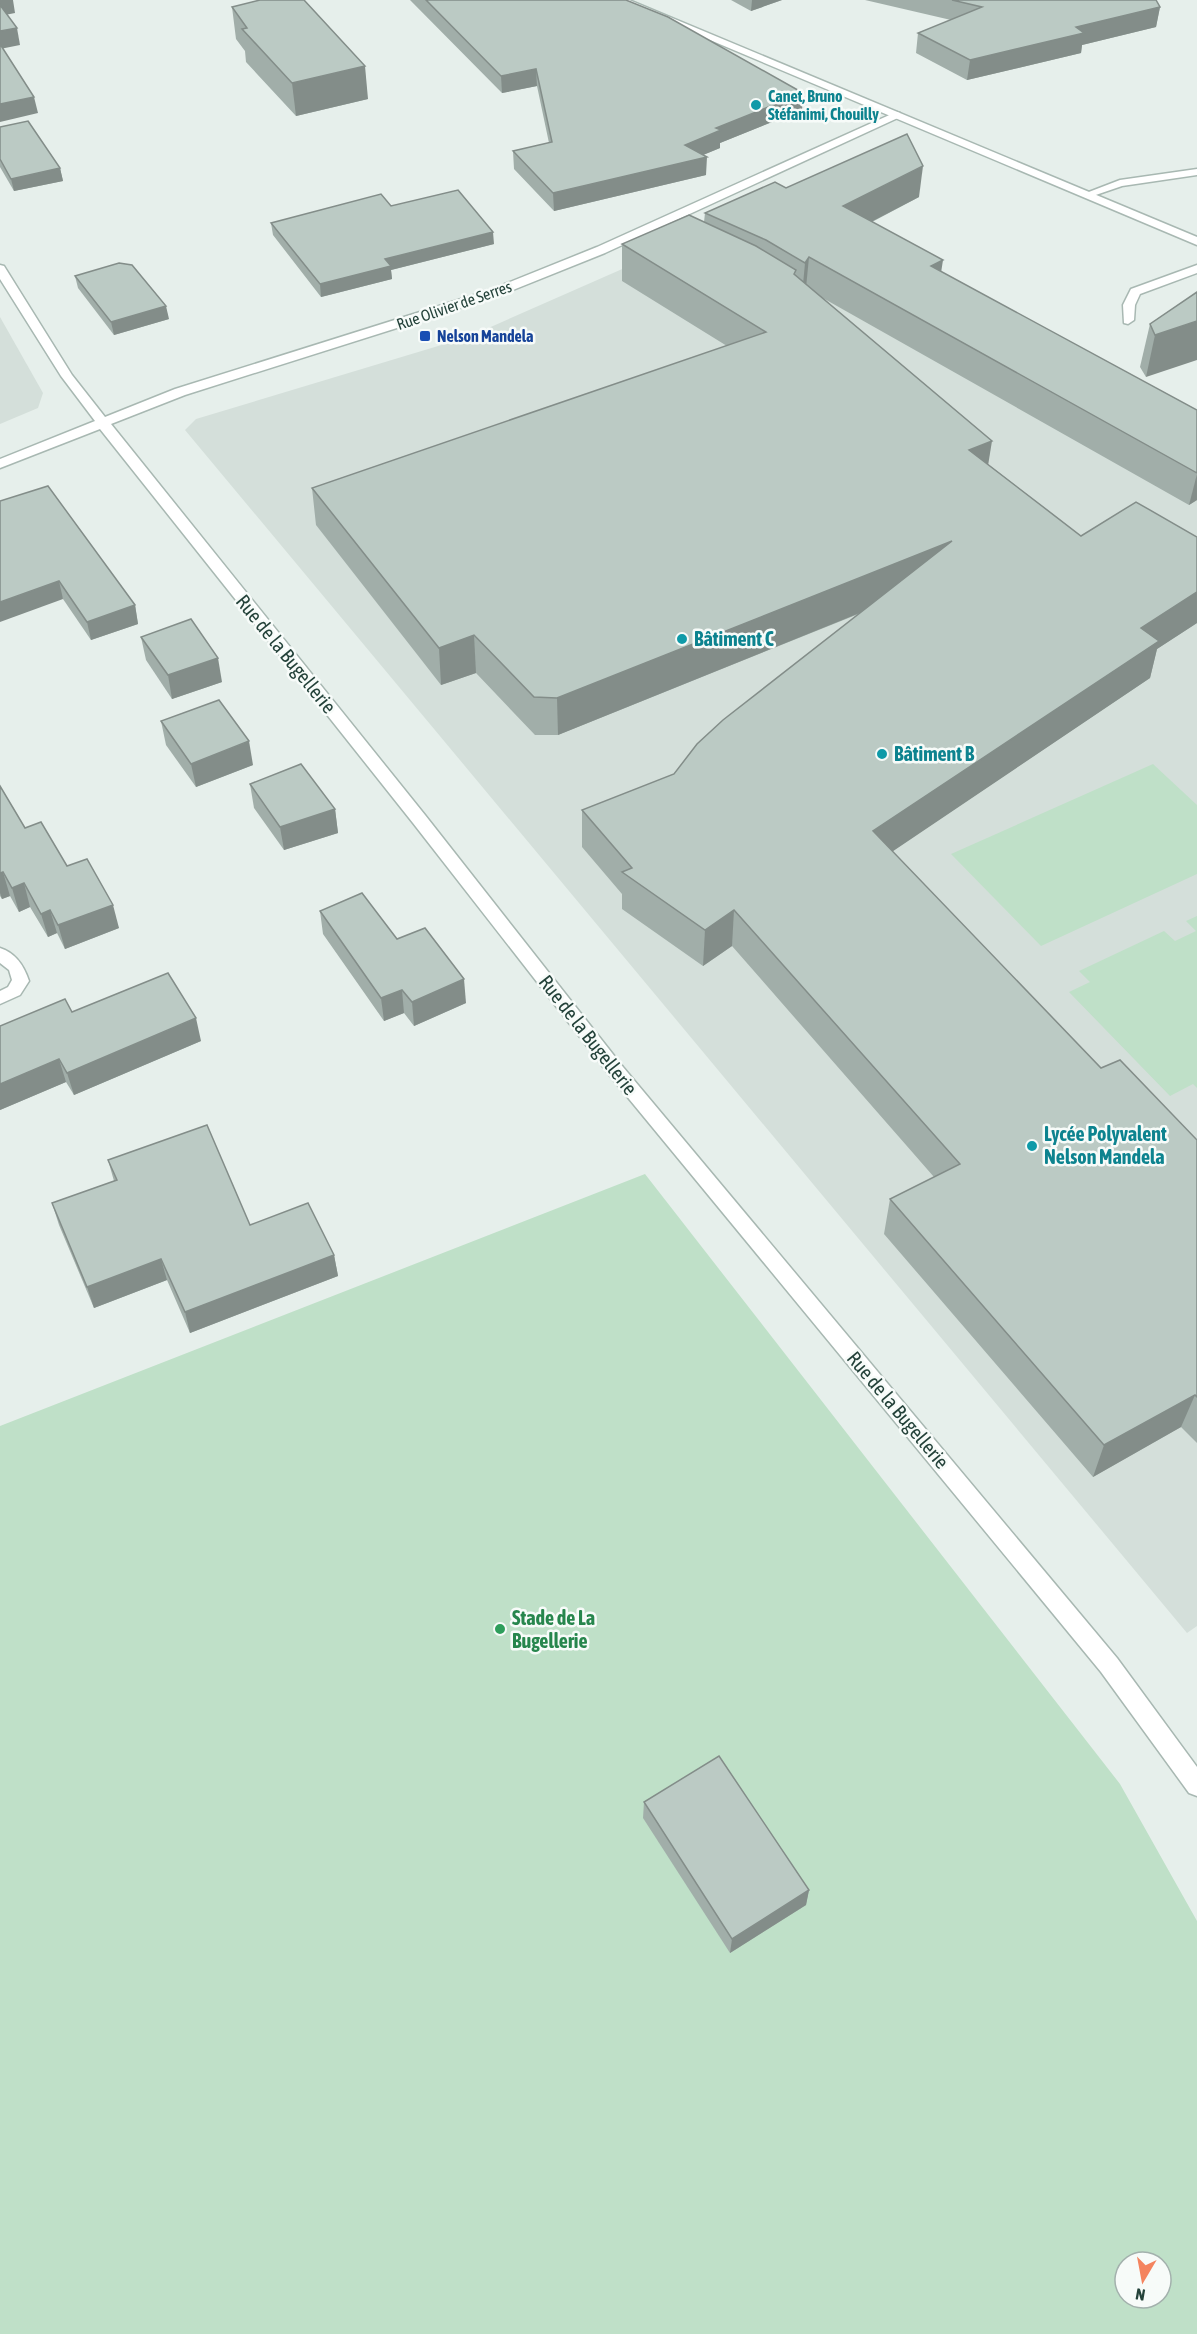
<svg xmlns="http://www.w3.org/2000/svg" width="1197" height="2334" font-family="'Asap Condensed',sans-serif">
<rect width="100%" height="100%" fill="#e6efeb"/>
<g fill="#d4dfda">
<polygon points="763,207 1197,447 1197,1626 1187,1633 185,430 196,419 468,337"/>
<polygon points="0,317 43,393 38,408 0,424"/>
</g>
<g fill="#bfe0c8" fill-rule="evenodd">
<polygon points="1153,764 1197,805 1197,874 1041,946 951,854"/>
<polygon points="1197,916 1197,1088 1193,1084 1170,1096 1069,992 1090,982 1079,971 1164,931 1175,941 1196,931 1186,921"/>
<path d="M 645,1174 L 1120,1784 L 1197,1921 L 1197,2334 L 0,2334 L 0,1426 ZM 1125,2262 L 1161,2262 L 1161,2298 L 1125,2298 Z"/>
</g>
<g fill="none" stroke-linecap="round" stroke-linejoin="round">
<defs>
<polygon id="service" points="1197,265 1197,273 1140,294 1135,305 1134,320 1128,324 1124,323 1123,305 1131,289"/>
<g id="minor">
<polygon points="896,112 900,113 900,117 605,253 498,296 185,395 111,424 425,815 623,1067 1117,1658 1197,1767 1197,1796 1189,1793 1101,1672 611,1077 413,823 100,429 0,468 0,459 95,421 61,376 0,279 0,265 4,266 72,375 105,417 175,389 490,290 597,247"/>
<polygon points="1197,169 1197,175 1122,186 1087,198 1081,195 1120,180"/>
<path d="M 0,948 C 16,953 24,966 29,981 L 20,995 L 0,1004 L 0,991 L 8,987 L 12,980 L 9,970 L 0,963 Z"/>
</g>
<polygon id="tertiary" points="615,0 629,0 1197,237 1197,245"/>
</defs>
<use href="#service" stroke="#a8b8b2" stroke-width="3"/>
<use href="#minor" stroke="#a8b8b2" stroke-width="3"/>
<use href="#tertiary" stroke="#a8b8b2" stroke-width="3"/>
<use href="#service" fill="#fff" fill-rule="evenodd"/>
<use href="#minor" fill="#fff" fill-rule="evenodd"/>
<use href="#tertiary" fill="#fff" fill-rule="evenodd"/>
</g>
<g fill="#a1aea9">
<polygon points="410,0 626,0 803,93 802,110 720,143 720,148 703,155 706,175 554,211 514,169 513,151 549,143 537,86 502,93"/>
<polygon points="731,0 782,0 751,11"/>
<polygon points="865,0 1156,0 1160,7 1156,27 1082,45 1081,53 967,80 916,53 918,33 951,20"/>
<polygon points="232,7 368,99 296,116 246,62 245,51 236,39"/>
<polygon points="0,127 60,168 63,181 14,191 0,167"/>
<polygon points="786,188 919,197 872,222 941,272 1197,410 1197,500 1189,505 821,297 988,464 1081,536 1197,537 1197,623 1157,649 1150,678 892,851 1101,1068 1197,1140 1197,1443 1181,1427 1093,1477 884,1234 890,1199 934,1177 732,946 703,966 622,909 622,894 582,847 582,810 674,774 861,613 558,735 535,735 476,673 441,685 316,525 312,488 727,346 622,281 622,244 704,222 705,213"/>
<polygon points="391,206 494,244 391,270 392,279 321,297 273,235 271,223"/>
<polygon points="75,276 169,319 114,335 78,288"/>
<polygon points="1197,292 1146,377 1140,367 1150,324"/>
<polygon points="0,501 135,605 138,624 91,640 63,599"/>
<polygon points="141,637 222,682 172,699 146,660"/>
<polygon points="161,721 253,765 196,787 166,745"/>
<polygon points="250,784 335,809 338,833 284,850 254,808"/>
<polygon points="0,786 25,828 67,866 119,928 65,949 57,933 48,937 30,907 19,912 10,896 2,899 0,896"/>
<polygon points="320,911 397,939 466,1003 414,1026 404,1013 384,1021 323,934"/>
<polygon points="72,1012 201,1041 74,1095 66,1082 0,1110 0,1026"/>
<polygon points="108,1160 250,1225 334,1255 338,1276 190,1333 167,1280 94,1308 59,1225 52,1203 114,1181"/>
<polygon points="644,1802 809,1890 806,1905 730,1953 643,1818"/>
</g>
<g fill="#838d89">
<polygon points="0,0 13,0 15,13 0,16"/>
<polygon points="752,0 782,0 751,11"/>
<polygon points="1160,7 1156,27 1082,45 1081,53 967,80 970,60 1076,27"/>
<polygon points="17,28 20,45 0,49 0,31"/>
<polygon points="365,66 368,99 296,116 292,83"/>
<polygon points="536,69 537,86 502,93 501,76"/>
<polygon points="803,93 802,110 720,143 720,148 686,162 707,157 706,175 554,211 553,193 685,145 716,128"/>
<polygon points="34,97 38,113 0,122 0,104"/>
<polygon points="923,166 919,197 840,238 843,206"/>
<polygon points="60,168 63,181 14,191 11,179"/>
<polygon points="493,232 494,244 391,270 392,279 321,297 320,284 385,259"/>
<polygon points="809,257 806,288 802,295 805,263"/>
<polygon points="943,260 938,292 931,266"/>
<polygon points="166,306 169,319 114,335 111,322"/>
<polygon points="1197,321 1197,360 1146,377 1155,335"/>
<polygon points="992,441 986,478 969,450"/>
<polygon points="1197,474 1197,500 1189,505"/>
<polygon points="952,541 946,578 558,735 557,698"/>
<polygon points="59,581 63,599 0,622 0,602"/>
<polygon points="1197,592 1197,623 1157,649 1150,678 868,868 873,831 1141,628"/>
<polygon points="135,605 138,624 91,640 87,622"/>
<polygon points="474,635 476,673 441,685 439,648"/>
<polygon points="218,658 222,682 172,699 168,675"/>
<polygon points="249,741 253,765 196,787 191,764"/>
<polygon points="335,809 338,833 284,850 280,827"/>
<polygon points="3,872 10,896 2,899 0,893 0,873"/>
<polygon points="24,883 30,907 19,912 12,888"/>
<polygon points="113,905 119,928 65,949 58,925"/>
<polygon points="50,910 57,933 48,937 41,914"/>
<polygon points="734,910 732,946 703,966 705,930"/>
<polygon points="464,979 466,1003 414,1026 412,1002"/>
<polygon points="402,990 404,1013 384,1021 381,998"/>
<polygon points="196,1018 201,1041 74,1095 67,1073"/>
<polygon points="59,1059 66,1082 0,1110 0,1084"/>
<polygon points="334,1255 338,1276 190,1333 185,1312"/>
<polygon points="161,1259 167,1280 94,1308 87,1287"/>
<polygon points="1195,1395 1181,1427 1093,1477 1104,1445"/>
<polygon points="809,1890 806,1905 730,1953 732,1939"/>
</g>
<g fill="#bbcac4" stroke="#838d89" stroke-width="1.5">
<polygon points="260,0 304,0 365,66 292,83 242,29 247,28 232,7"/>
<polygon points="426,0 626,0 668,17 803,93 716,128 721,130 685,145 707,157 553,193 513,151 552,142 536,69 501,76"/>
<polygon points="952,0 1156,0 1160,7 1076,27 1084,33 970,60 918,33 982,7"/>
<polygon points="0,5 17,28 0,31"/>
<polygon points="0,44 34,97 0,104"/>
<polygon points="28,121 60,168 11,179 0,159 0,127"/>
<polygon points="907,134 923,166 843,206 943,260 931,266 1197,410 1197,473 809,257 805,263 766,240 705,213 775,182 786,188"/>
<polygon points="458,190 493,232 385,259 391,266 320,284 271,223 381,194 391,206"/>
<polygon points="689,215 756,246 796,270 794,274 992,441 969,450 1081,536 1136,502 1197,537 1197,592 1141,628 1159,641 873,831 1101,1068 1120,1060 1197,1140 1197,1397 1195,1395 1104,1445 890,1199 960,1164 734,910 705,930 622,872 632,868 582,810 674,774 697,744 723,720 952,541 557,698 534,697 474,635 439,648 312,488 766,332 622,244"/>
<polygon points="119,263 132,265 166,306 111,322 75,276"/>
<polygon points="1197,292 1197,321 1155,335 1150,324"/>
<polygon points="48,486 135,605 87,622 59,581 0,602 0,501"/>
<polygon points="191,619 218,658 168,675 141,637"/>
<polygon points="219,700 249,741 191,764 161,721"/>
<polygon points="301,764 335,809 280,827 250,784"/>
<polygon points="0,786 25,828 41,822 67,866 87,859 113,905 58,925 50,910 41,914 24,883 12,888 3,872 0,873"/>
<polygon points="362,893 397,939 425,928 464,979 412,1002 402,990 381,998 320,911"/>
<polygon points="168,973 196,1018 67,1073 59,1059 0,1084 0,1026 65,999 72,1012"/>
<polygon points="207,1125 250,1225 308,1203 334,1255 185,1312 161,1259 87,1287 52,1203 117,1180 108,1160"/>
<polygon points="719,1756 809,1890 732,1939 644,1802"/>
</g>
<g fill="#0f9aa8" stroke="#f7fbf9" stroke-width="2">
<circle cx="756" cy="105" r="6"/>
<circle cx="682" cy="639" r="6"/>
<circle cx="882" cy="754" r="6"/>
<circle cx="1032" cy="1146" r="6"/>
</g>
<rect fill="#1a4fb4" stroke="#f7fbf9" stroke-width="2" x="419" y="330" width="12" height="12" rx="3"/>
<circle fill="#2e9e5b" stroke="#f7fbf9" stroke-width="2" cx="500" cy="1629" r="6"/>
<g text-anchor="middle" stroke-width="5" stroke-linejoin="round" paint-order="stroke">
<g font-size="16" font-weight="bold" fill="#0d838f" stroke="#f7fbf9" text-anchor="start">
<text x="768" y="102">Canet, Bruno<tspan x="768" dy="18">Stéfanimi, Chouilly</tspan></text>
</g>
<g font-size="16" fill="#24423a" stroke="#f7fbf9">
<text transform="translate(454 305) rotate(-19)" y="6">Rue Olivier de Serres</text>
</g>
<g font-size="16" font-weight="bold" fill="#164399" stroke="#f7fbf9" text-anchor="start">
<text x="437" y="342">Nelson Mandela</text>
</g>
<g font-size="20" font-weight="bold" fill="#0d838f" stroke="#f7fbf9" text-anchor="start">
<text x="694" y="646">Bâtiment C</text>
<text x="894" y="761">Bâtiment B</text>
<text x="1044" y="1141">Lycée Polyvalent<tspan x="1044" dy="23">Nelson Mandela</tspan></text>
</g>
<g font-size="20" fill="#24423a" stroke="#f7fbf9">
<text transform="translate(286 654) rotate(51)" y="7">Rue de la Bugellerie</text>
<text transform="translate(588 1035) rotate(52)" y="7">Rue de la Bugellerie</text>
<text transform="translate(898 1410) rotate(50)" y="7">Rue de la Bugellerie</text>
</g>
<g font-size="20" font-weight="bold" fill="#27864d" stroke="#f7fbf9" text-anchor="start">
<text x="512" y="1625">Stade de La<tspan x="512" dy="23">Bugellerie</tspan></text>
</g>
</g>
<g transform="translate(1143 2280) rotate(190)"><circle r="28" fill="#f7fbf9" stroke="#a3b1ad" stroke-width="1.5"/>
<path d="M0-4.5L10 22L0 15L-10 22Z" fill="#f4845f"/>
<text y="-9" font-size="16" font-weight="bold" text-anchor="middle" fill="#24423a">N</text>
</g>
</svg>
